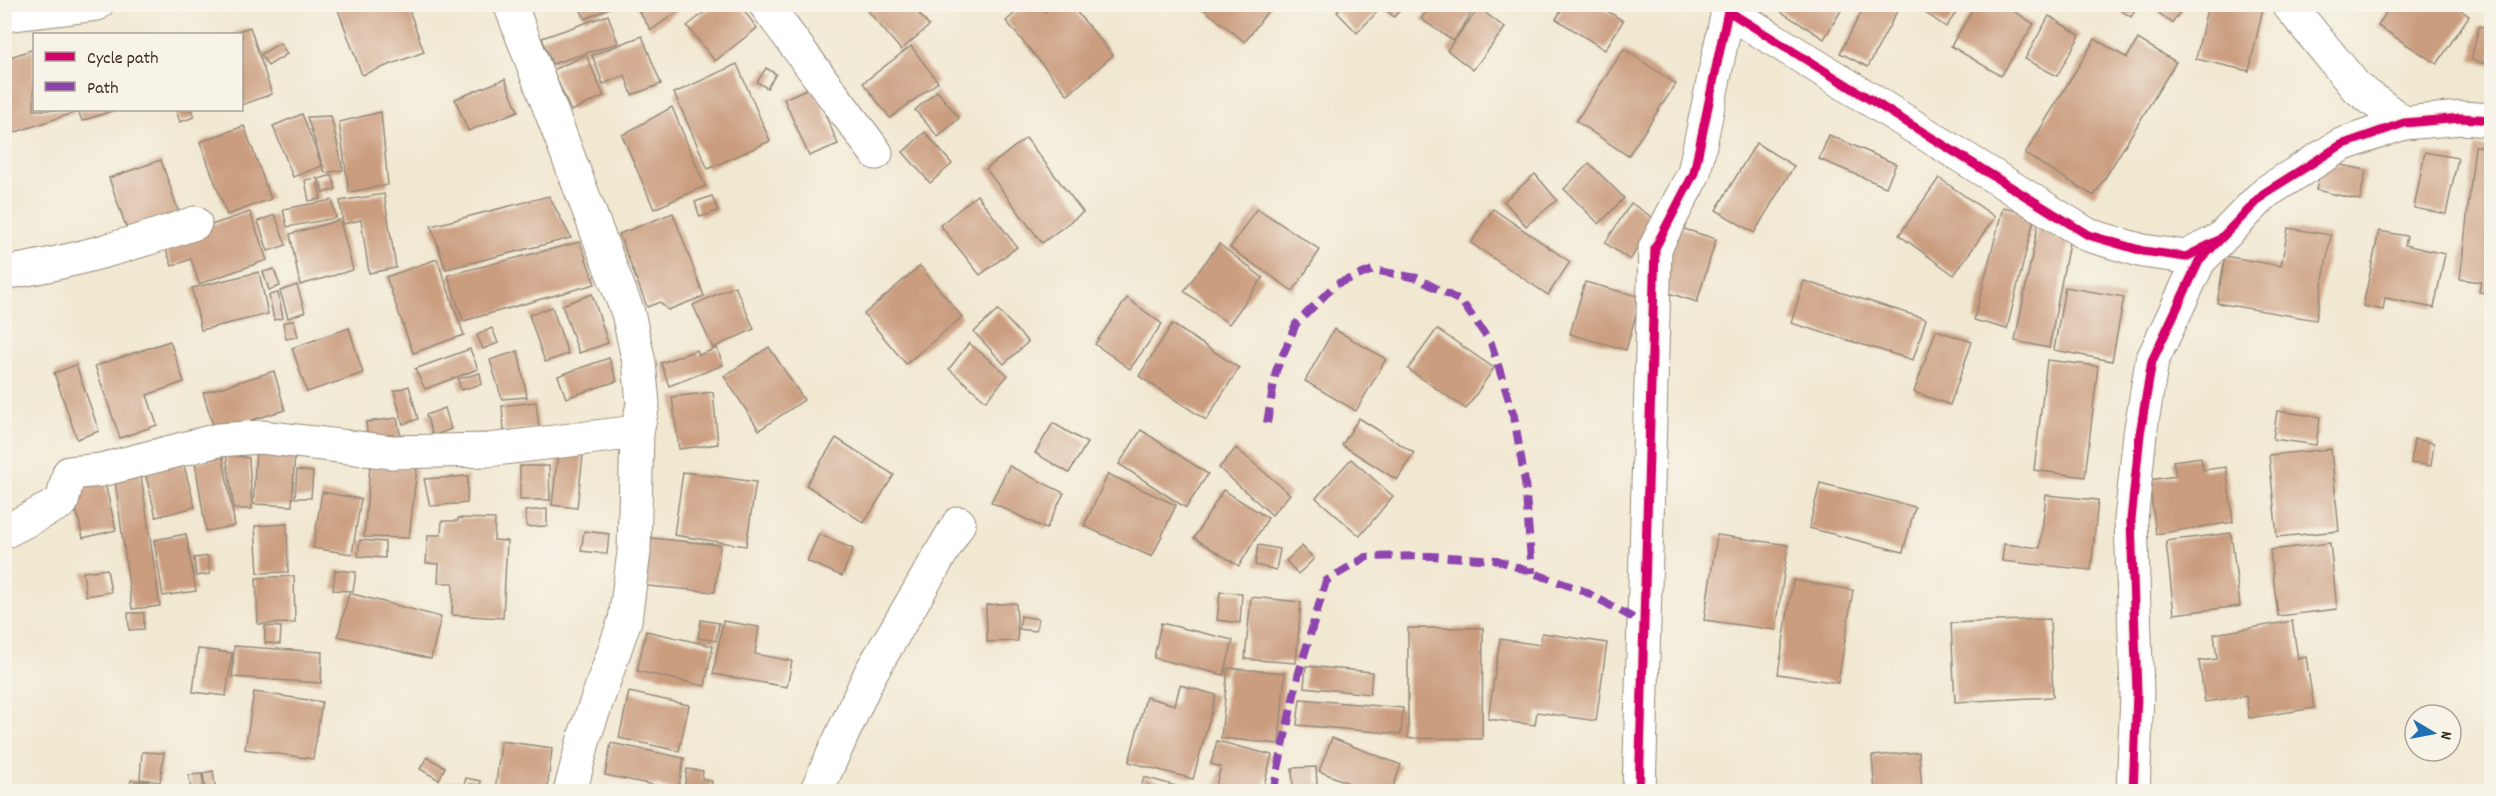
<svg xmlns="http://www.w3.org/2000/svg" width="2496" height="796" font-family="Dekko,sans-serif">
<rect width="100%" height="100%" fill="#f7f3e8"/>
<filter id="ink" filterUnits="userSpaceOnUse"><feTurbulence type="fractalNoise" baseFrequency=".0167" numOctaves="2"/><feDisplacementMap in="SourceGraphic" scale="12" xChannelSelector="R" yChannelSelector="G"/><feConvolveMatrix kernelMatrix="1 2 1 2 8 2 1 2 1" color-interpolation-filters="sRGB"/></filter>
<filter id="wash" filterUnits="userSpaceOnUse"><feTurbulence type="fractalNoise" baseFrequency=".008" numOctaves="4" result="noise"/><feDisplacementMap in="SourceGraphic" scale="24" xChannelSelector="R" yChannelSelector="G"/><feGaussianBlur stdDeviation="1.35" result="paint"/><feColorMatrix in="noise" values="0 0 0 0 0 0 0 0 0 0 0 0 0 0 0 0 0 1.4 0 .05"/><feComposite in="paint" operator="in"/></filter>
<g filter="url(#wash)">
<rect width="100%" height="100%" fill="#f1e8d1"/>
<g id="blocks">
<g fill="#cb9d7f">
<polygon points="336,4 407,4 424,52 362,75"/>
<polygon points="578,4 619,4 585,19"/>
<polygon points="634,4 672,4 677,12 651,30"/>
<polygon points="715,4 739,4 757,28 715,61 687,26"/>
<polygon points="862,4 911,4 929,26 901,50"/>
<polygon points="1025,4 1039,4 1045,12 1054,4 1070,4 1113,55 1068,95 1006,21"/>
<polygon points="1197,4 1273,4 1245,42"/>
<polygon points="1344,4 1370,4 1377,12 1357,33 1337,12"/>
<polygon points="1431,4 1477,4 1454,41 1421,19"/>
<polygon points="1565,4 1597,4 1623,21 1605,50 1556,19"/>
<polygon points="1769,4 1845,4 1824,39"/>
<polygon points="1913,4 1962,4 1946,27"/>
<polygon points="1976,4 2003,4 2034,24 2001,76 1951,46"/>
<polygon points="2110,4 2139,4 2131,17"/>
<polygon points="2147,4 2186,4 2172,23"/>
<polygon points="2208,4 2264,4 2249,71 2196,59"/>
<polygon points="2391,4 2452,4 2469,16 2437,64 2378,26"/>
<polygon points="1381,5 1405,5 1394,17"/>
<polygon points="1865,5 1884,5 1897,11 1868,67 1840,53"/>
<polygon points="1479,8 1505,28 1473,70 1447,50"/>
<polygon points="608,15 618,43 552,64 542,38"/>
<polygon points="2049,16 2080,35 2057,76 2025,59"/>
<polygon points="2479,26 2492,29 2492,65 2471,60"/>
<polygon points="250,27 272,94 242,105 242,34 230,34"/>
<polygon points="642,36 661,84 632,95 625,75 603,84 592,55"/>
<polygon points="2095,39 2127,58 2138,39 2176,62 2094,196 2025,154"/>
<polygon points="280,43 287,54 268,66 261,54"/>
<polygon points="911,46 938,82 890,118 863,83"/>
<polygon points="34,49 34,110 75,110 76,112 4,136 4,59"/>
<polygon points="1624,49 1676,84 1628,156 1576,121"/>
<polygon points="586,55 604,96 571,111 553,70"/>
<polygon points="737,64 770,141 708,169 674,93"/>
<polygon points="766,68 776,74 767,88 757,82"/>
<polygon points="505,79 518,111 468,131 455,99"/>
<polygon points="813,86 838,144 809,156 784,99"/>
<polygon points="937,91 959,118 938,137 915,110"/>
<polygon points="672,107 705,186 654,209 622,135"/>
<polygon points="78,110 115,110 82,121"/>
<polygon points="176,110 192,110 194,117 180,122"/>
<polygon points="381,112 388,185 349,192 339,122"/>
<polygon points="302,114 322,166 293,177 273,126"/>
<polygon points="331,116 343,170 325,173 307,117"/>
<polygon points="244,126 271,199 227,215 200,142"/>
<polygon points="925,132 952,164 930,183 903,152"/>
<polygon points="1829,135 1896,164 1886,187 1819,159"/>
<polygon points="1026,138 1083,212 1042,243 986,169"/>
<polygon points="1756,143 1794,166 1754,233 1716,210"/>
<polygon points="2475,146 2492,148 2492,294 2479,292 2481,282 2460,279"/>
<polygon points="2425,152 2458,158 2446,214 2414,208"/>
<polygon points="161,160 182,222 131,241 109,178"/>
<polygon points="2322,161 2366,170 2360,200 2316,190"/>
<polygon points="1589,163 1624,198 1599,224 1564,189"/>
<polygon points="1535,174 1557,200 1526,226 1504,201"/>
<polygon points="332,175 336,189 323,193 319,179"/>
<polygon points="317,178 321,199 309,201 305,180"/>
<polygon points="1939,178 1995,217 1954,275 1899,235"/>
<polygon points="384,194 396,268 369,273 361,220 343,224 340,201"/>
<polygon points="977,195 1017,247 980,275 940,225"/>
<polygon points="549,196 571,238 446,269 431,226"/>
<polygon points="712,196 718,211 700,217 695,202"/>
<polygon points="332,200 336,218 287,227 283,209"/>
<polygon points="1631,203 1656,220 1630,260 1605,243"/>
<polygon points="2003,207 2035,215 2007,329 1974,320"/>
<polygon points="1257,208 1320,250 1293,291 1230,248"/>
<polygon points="1493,209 1570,262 1548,295 1471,243"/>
<polygon points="250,212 267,260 199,284 191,259 172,266 163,241"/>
<polygon points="673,213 704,296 668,310 660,302 647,307 619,234"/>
<polygon points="275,215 286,245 268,251 258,221"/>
<polygon points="340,220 353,270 300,285 290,234"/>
<polygon points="2038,225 2071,232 2049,348 2015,341"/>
<polygon points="1678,227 1716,239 1697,302 1659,290"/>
<polygon points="2288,228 2331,235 2316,320 2217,303 2225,256 2281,266"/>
<polygon points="2379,231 2407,236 2405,245 2445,254 2434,308 2385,298 2383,310 2363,306"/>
<polygon points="580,242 595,284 463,321 448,275"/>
<polygon points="1219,244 1263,278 1229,324 1184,291"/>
<polygon points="437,259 464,335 413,353 386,277"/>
<polygon points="920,266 962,317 906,364 864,314"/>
<polygon points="274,269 280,286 269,290 263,272"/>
<polygon points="259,272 268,314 201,330 192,288"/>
<polygon points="1804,281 1926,319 1913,360 1791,323"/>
<polygon points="1585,282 1641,297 1626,350 1570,334"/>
<polygon points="297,285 305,312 288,318 280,291"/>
<polygon points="735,286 754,329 713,348 693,305"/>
<polygon points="2065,287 2124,297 2112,361 2054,350"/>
<polygon points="278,293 283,318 274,320 269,295"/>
<polygon points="592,294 608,343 579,353 562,305"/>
<polygon points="1127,298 1162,324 1130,369 1095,344"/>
<polygon points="552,307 568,354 545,362 529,315"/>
<polygon points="998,310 1028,342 1004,364 974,332"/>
<polygon points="294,320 298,337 286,339 283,323"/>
<polygon points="1172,324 1239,368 1206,420 1139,376"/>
<polygon points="349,328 363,373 307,392 292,348"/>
<polygon points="492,328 498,343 483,349 477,335"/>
<polygon points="1334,329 1386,359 1356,411 1305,381"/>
<polygon points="1437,329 1494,368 1466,409 1408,369"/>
<polygon points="1936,330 1972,342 1950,405 1914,392"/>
<polygon points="170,341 184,382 147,395 157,425 120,438 95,366"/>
<polygon points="969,343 1008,375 986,401 949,369"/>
<polygon points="769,347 804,400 759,430 724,376"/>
<polygon points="717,348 723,365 669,386 661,363 697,350 699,355"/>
<polygon points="470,349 478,369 425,389 415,369"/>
<polygon points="518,351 527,397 502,399 490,360"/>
<polygon points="609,358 617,381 566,398 558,376"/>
<polygon points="2047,360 2098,366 2085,477 2034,470"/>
<polygon points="76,365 99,431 77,439 54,373"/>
<polygon points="274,371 285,410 215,431 203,393"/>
<polygon points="480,373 482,384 461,390 458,379"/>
<polygon points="409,386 418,419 403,424 394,391"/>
<polygon points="713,392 718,444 679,449 672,397"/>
<polygon points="536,402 539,428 504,431 502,406"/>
<polygon points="445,408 451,429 433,436 426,415"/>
<polygon points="2277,411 2320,417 2316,445 2273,439"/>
<polygon points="397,418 401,439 368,443 366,422"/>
<polygon points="1359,418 1414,453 1397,480 1342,445"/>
<polygon points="1053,423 1087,443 1069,473 1035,453"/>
<polygon points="1141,430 1208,474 1186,508 1119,464"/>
<polygon points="836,438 894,475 864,523 806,485"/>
<polygon points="2414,439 2434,443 2431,466 2411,463"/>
<polygon points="256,448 295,450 292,506 253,504"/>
<polygon points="1236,448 1290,494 1272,515 1219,468"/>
<polygon points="2331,449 2339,531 2277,537 2269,455"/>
<polygon points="558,452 583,455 577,508 552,505"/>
<polygon points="226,454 249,458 252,509 234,509"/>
<polygon points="223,457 235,526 206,531 195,462"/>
<polygon points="2201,457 2203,470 2226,467 2233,522 2156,534 2149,480 2176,476 2173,461"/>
<polygon points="1351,459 1393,496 1360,536 1316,498"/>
<polygon points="183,462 195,507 156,517 145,472"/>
<polygon points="370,466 417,468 409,538 364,537"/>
<polygon points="520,466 549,466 550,500 520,500"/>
<polygon points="1009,466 1064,493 1046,529 991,502"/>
<polygon points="140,469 160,606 132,609 114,473"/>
<polygon points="297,470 313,472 311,498 295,498"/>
<polygon points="683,472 756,482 746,546 674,535"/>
<polygon points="1108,474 1176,505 1152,557 1084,526"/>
<polygon points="468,476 467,503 430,506 424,479"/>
<polygon points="104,479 116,530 83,538 71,488"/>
<polygon points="1820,483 1915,507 1903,552 1809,528"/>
<polygon points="1223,490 1268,518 1239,566 1194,538"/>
<polygon points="322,492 361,499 352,554 313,548"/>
<polygon points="2046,495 2098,500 2091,570 2002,561 2004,544 2040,548"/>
<polygon points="547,509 547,526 527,527 525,511"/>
<polygon points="458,518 495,519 494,540 507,541 503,618 452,615 453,583 438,583 439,564 426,563 428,535 441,535 442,521 458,521"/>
<polygon points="287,524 288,572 258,573 255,526"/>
<polygon points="584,531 609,534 607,554 581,551"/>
<polygon points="2231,533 2240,606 2174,614 2166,541"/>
<polygon points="186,534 196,591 163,596 154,540"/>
<polygon points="819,534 853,549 842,576 807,561"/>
<polygon points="1717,535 1788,545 1776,630 1704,620"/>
<polygon points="641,537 720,545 715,592 636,585"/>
<polygon points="360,540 385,542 385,558 358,556"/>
<polygon points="2330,543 2337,609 2278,616 2270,550"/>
<polygon points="1258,545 1280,549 1276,570 1255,565"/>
<polygon points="1302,546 1314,559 1298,574 1286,561"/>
<polygon points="208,556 210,574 196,576 194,558"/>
<polygon points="107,569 111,592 86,596 83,572"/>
<polygon points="335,570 356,572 353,591 333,590"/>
<polygon points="294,576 295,623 258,624 256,578"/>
<polygon points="1793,580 1853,590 1838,683 1778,674"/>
<polygon points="1220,592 1242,593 1240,623 1217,620"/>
<polygon points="349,593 441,617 431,659 338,636"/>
<polygon points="1251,597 1301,602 1296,663 1245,659"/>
<polygon points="1016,603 1018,641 987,642 986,605"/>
<polygon points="128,613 144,613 144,629 129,630"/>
<polygon points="1021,616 1038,619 1036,631 1019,629"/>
<polygon points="2050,619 2053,697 1955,702 1951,623"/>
<polygon points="701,620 719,623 716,641 698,638"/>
<polygon points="723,621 759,627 755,654 792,661 787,687 713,674"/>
<polygon points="2292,621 2298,659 2306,657 2314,708 2249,718 2246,696 2205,702 2199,661 2217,659 2214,634"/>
<polygon points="1161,623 1233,640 1224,675 1154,658"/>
<polygon points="265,626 281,627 280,644 265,643"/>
<polygon points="1408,628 1483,628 1482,739 1408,738"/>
<polygon points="646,631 713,646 705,686 637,671"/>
<polygon points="1542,633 1607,643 1596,721 1537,712 1535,725 1488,719 1500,639 1540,645"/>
<polygon points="234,646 322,652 321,683 232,677"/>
<polygon points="198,649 232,653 226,696 193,692"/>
<polygon points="1306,666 1372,672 1370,694 1304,687"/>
<polygon points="1228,668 1285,673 1279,744 1221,738"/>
<polygon points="1180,685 1216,695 1193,779 1129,762 1146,697 1175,705"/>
<polygon points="254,692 322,702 313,759 245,749"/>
<polygon points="629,692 689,705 679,751 619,738"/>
<polygon points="1300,699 1403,708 1401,734 1297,725"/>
<polygon points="1332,738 1401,765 1391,792 1371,792 1319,771"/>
<polygon points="501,741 552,748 547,792 495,792"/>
<polygon points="1217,741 1272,755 1262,792 1228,792 1215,788 1221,767 1211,764"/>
<polygon points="611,743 684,758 678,790 605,775"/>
<polygon points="142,752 164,753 160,782 140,779"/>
<polygon points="1919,752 1922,792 1875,792 1872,756"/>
<polygon points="427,757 445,767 439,780 420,769"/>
<polygon points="1316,767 1317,785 1293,786 1292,768"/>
<polygon points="687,769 703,771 702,779 712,781 710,792 684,789"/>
<polygon points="213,771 216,792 206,792 203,773"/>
<polygon points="202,774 204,792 191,792 189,775"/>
<polygon points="1144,777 1194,791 1194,792 1140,792"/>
<polygon points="466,778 481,781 479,792 445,792 447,782 464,785"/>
<polygon points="131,780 148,782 147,792 129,792"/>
</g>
</g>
</g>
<g filter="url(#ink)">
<use href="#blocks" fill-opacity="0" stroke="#968978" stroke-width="1.5"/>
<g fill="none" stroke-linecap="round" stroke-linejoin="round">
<defs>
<g id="minor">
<polyline points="510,4 628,313 639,362 643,404 637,432 634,552 625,620 585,735 570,792"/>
<polyline points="765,4 876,153"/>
<polyline points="2288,4 2356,87 2404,123"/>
<polyline points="4,15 97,4"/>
<path d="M 4,273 C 70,263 133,244 195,223"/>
<polyline points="4,532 62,502 69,473 101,470 218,440 261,437 392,452 488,450 637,432"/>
<polyline points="816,792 870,674 959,523"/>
<polyline points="1639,792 1655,248 1694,173 1728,11 2088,235 2143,251 2186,257 2219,240"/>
<polyline points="2133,792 2137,693 2131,520 2140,434 2152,361 2199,261 2266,192 2341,145 2404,123 2461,118 2492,120"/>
</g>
</defs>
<use href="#minor" stroke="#968978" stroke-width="35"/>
<use href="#minor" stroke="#fff" stroke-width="33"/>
<g stroke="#8e44ad" stroke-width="8" stroke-dasharray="15 8" stroke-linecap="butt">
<polyline points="1267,423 1276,371 1296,324 1336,284 1373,270 1417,278 1462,302 1491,343 1514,416 1525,482 1532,573"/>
<polyline points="1273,792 1298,676 1326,581 1366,557 1431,556 1497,560 1584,591 1644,624"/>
</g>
<defs>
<g id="cycleway">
<polyline points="1639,792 1655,248 1694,173 1728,11 2088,235 2143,251 2186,257 2219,240"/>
<polyline points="2133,792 2137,693 2131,520 2140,434 2152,361 2199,261 2266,192 2341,145 2404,123 2461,118 2492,120"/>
</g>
</defs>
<use href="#cycleway" stroke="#f7f3e8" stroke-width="13"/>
<use href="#cycleway" stroke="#d6006c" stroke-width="9"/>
</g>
</g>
<rect width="2496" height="796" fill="none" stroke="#f7f3e8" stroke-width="24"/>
<rect x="33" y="33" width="210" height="78" fill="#f7f3e8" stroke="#aca397" stroke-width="1.5"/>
<rect x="45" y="52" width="30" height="9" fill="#d6006c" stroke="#aca397" stroke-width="1.5"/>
<text x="87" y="63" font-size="18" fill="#3b2a1e">Cycle path</text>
<rect x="45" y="82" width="30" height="9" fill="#8e44ad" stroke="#aca397" stroke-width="1.5"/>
<text x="87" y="93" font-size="18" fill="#3b2a1e">Path</text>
<g transform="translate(2433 733) rotate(100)"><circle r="28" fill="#f7f3e8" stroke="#aca397" stroke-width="1.5"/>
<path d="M0-4.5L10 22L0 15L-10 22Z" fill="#1f6fb2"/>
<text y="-9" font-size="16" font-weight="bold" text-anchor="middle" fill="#3b2a1e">N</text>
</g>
</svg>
